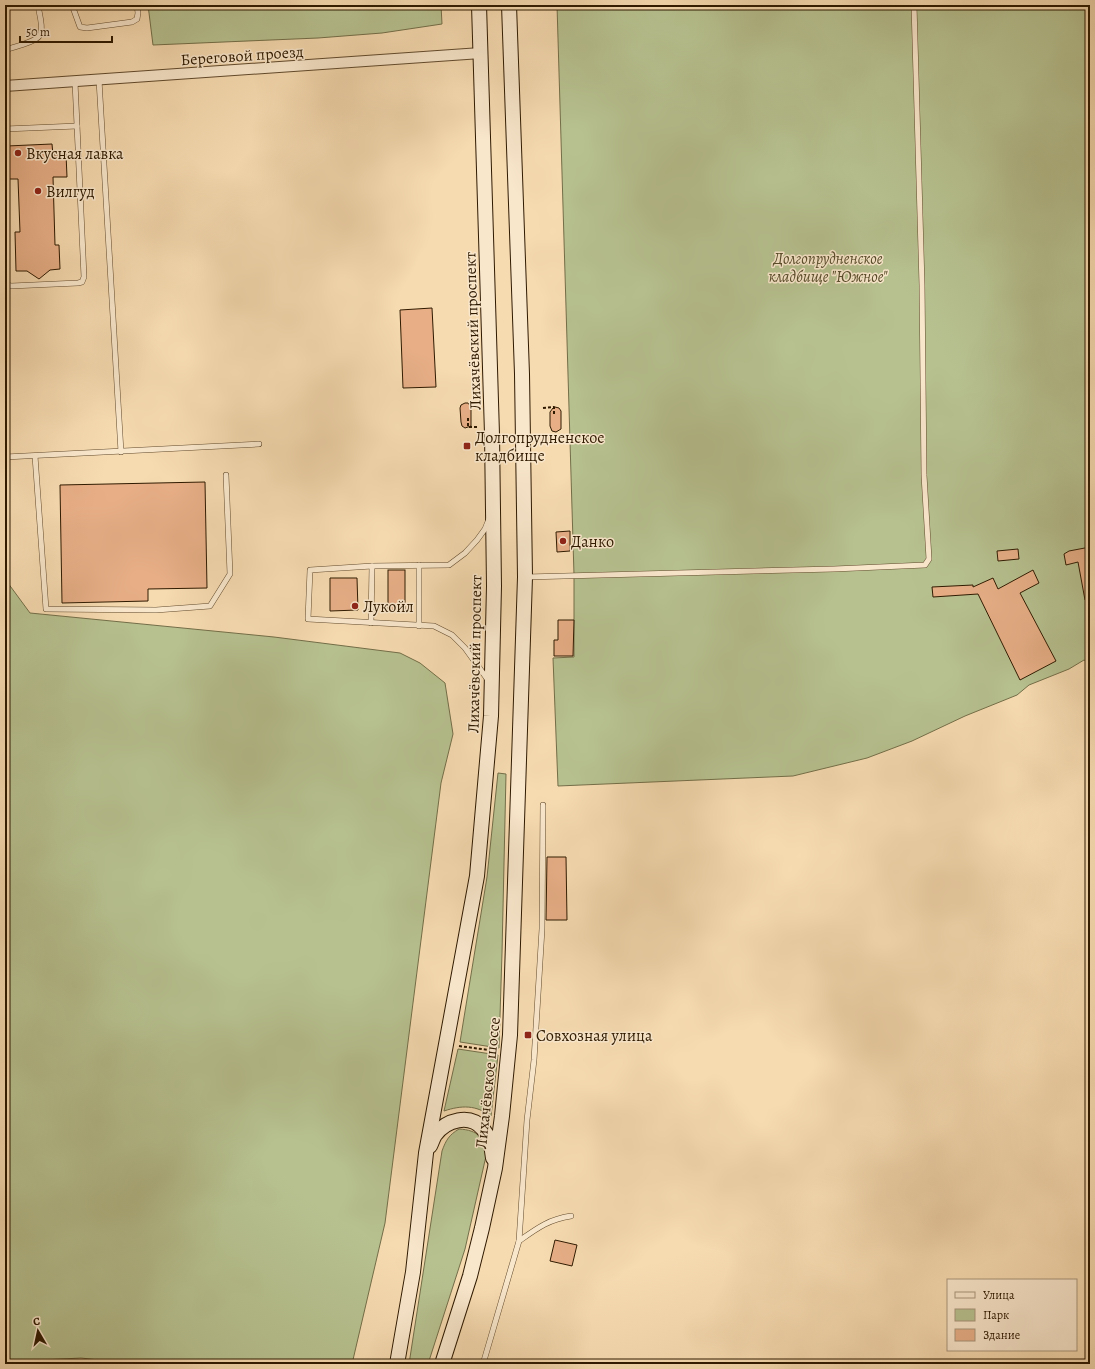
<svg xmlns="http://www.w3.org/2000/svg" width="1095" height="1369" font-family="Alegreya,serif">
<rect width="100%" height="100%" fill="#f6dab0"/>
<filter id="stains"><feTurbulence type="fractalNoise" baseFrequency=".005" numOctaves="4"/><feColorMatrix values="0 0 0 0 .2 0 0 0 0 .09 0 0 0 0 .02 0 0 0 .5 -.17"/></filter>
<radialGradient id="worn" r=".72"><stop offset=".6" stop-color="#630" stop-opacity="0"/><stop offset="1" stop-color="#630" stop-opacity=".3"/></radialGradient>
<g fill="#b7c190" stroke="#736e48">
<polygon points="148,5 441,5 442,24 382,33 318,38 153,45"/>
<polygon points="557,5 1090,5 1090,658 1086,661 1084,660 1069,669 1029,685 1017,695 965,716 912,741 867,758 793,776 558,786 553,658 574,657 574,575"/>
<polygon points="5,579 30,613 274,637 400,653 420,663 445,683 453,734 441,783 385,1223 352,1364 134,1364 81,1358 5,1362"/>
<polygon points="498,773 506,774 502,953 499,1048 460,1042 487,877"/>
<path d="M 458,1049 L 498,1055 L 491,1116 C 476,1105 462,1105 444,1111 Z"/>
<path d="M 459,1129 C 478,1130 485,1138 486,1156 L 465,1249 L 428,1364 L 409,1364 L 442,1151 C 446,1140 449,1135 459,1129 Z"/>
</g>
<g fill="#e8af87" stroke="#2f1a00">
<polygon points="52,144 53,155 66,154 67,177 53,177 55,245 59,245 60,269 50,270 39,279 27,271 16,271 15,232 20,232 18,179 8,179 7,146"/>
<polygon points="432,308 436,387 403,388 400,310"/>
<polygon points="465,403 468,403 471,407 471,426 465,428 462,426 461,422 460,408 461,405"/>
<polygon points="555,407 559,408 561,411 561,429 556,432 552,431 550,426 550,412 553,408"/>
<polygon points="205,482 207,588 148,589 148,601 62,603 60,485"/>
<polygon points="570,531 570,551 557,552 556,532"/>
<polygon points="1090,547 1090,600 1085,600 1078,562 1066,565 1064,554 1069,551"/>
<polygon points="1018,549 1019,559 998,561 997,551"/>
<rect x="388" y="570" width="17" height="40"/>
<polygon points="1033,570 1039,583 1020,593 1056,661 1020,680 978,594 933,597 932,587 973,585 973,587 993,578 998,589"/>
<polygon points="330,578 357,578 358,610 330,611"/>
<polygon points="558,620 574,620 573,656 554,656 554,640 558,640"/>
<polygon points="547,857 566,857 567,920 546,920"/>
<polygon points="555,1240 577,1245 572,1266 550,1261"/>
</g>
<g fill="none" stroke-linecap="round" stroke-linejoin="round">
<defs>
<g id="service">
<polyline points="72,5 80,27 87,28 132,22 137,19 138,13 137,5"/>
<path d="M 5,50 C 13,47 39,42 41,33 C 43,25 39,13 38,5"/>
<polyline points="99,80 121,452"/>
<polyline points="5,129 77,126"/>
<polyline points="5,267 6,280 7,285 11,286 78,283 82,282 84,277 75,82"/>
<polyline points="35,456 46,609 156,610 210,606 230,574 226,475"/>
<polyline points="5,457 259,444"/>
<polyline points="419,565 419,626"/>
<polyline points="526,577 834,569 925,565 929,559 924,475 922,285 914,5"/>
<polyline points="371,623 372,566"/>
<polyline points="488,680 465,648 452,635 434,626 308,619 310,570 372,566 449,565 465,553 477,540 485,529 489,519"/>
<polyline points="519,1241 527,1120 534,1060 542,929 543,805"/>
<path d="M 483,1364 L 519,1241 C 536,1229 549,1219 571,1216"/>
</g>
<polyline id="minor" points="5,86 481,53"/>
<g id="secondary">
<path d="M 430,1146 C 432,1142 433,1138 435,1135 C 446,1120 470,1113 483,1129 C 490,1137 492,1148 493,1158"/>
<polyline points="397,1364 413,1272 426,1153 477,876 491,716 494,586 492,434 479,5"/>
<polyline points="442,1364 470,1276 482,1228 495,1168 502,1116 510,1035 525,577 522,374 509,5"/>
</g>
</defs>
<use href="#service" stroke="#614a2c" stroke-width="6"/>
<use href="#minor" stroke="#614a2c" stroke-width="12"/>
<use href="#secondary" stroke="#2f1a00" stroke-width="16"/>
<g stroke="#2f1a00" stroke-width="2" stroke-dasharray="3 2" stroke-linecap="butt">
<polyline points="543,408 554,407 554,416"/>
<polyline points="468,418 468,427 477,427"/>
<polyline points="459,1046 496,1051"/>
</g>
<use href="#service" stroke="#f9e7cc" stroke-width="5"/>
<use href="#minor" stroke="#f9e7cc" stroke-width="10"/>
<use href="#secondary" stroke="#f9e7cc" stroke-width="14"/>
</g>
<g fill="#8f2418" stroke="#f9e7cc" stroke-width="1.5">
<circle cx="18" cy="153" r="4"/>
<circle cx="38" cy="191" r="4"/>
<rect x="463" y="442" width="8" height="8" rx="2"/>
<circle cx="563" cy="541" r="4"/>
<circle cx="355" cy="606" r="4"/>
<rect x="524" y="1031" width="8" height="8" rx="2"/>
</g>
<g text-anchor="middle" stroke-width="3" stroke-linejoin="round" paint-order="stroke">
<g font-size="16" fill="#2f1a00" stroke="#f9e7cc">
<text transform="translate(242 55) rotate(-4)" y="6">Береговой проезд</text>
<text transform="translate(472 331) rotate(-92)" y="6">Лихачёвский проспект</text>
<text transform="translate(474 654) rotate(-89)" y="6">Лихачёвский проспект</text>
<text transform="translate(487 1083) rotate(-84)" y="6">Лихачёвское шоссе</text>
</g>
<g font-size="16" fill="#2f1a00" stroke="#f9e7cc" text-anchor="start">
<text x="26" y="159">Вкусная лавка</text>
<text x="46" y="197">Вилгуд</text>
<text x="475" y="443">Долгопрудненское<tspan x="475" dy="18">кладбище</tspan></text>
<text x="571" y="547">Данко</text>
<text x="363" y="612">Лукойл</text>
<text x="536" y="1041">Совхозная улица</text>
</g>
<g font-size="16" font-style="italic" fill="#584c2b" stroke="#f9e7cc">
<text x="828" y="264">Долгопрудненское<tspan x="828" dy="18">кладбище "Южное"</tspan></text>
</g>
</g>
<rect width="1095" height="1369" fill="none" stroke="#f6dab0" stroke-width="20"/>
<rect x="6" y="6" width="1083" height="1357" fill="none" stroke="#2f1a00" stroke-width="2"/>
<rect x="10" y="10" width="1075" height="1349" fill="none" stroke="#2f1a00"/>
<rect x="947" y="1279" width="130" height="72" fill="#f9e7cc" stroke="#a8957a"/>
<rect x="955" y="1292" width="20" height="6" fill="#f9e7cc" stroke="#a8957a"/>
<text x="983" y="1299" font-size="12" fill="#2f1a00">Улица</text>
<rect x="955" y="1309" width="20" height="12" fill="#b7c190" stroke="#a8957a"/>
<text x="983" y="1319" font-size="12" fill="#2f1a00">Парк</text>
<rect x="955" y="1329" width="20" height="12" fill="#e8af87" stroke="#a8957a"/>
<text x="983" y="1339" font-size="12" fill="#2f1a00">Здание</text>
<g transform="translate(38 1331) rotate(351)" stroke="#f9e7cc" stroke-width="3" paint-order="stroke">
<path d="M0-3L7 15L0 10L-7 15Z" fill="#2f1a00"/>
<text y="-6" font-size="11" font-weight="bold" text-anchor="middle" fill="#2f1a00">С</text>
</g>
<path d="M20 36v6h92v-6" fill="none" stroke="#2f1a00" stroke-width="2"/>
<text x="26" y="36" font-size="12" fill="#2f1a00" stroke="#f9e7cc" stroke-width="3" paint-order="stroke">50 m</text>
<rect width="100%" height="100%" filter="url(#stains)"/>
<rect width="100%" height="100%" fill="url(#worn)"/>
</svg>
